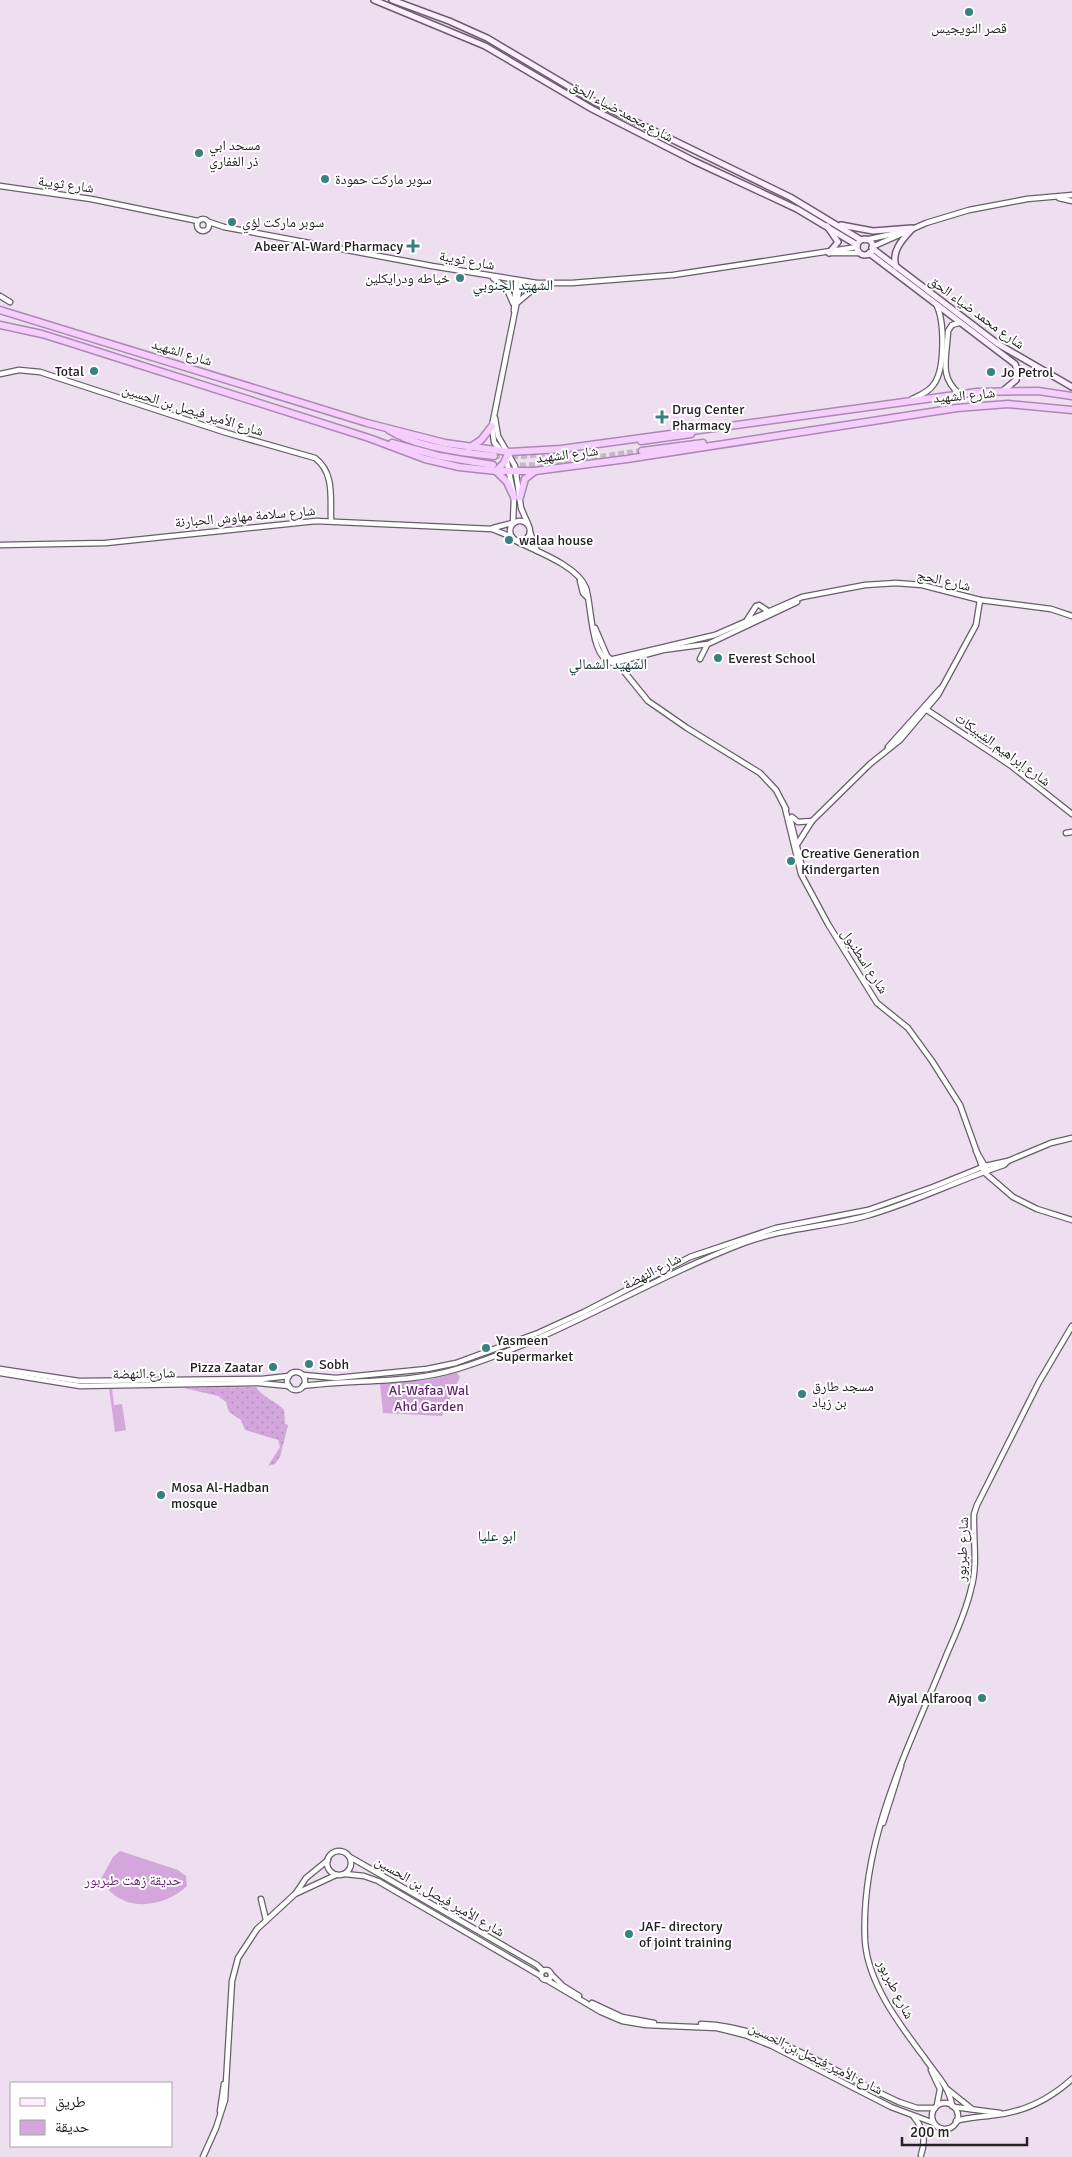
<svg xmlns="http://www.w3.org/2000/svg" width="1072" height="2157" font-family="Signika,'Noto Naskh Arabic',sans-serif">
<defs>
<pattern id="grass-dots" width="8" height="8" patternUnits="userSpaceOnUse" patternTransform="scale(1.25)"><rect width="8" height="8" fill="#d4a7dc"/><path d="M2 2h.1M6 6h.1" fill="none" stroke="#b68fbd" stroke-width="1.8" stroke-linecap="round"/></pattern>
</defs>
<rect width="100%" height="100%" fill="#eddfef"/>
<path fill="url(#grass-dots)" d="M 256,1387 C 262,1397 276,1401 284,1410 L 285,1424 L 288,1425 L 280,1457 L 275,1464 L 268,1466 L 280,1447 L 278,1440 L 245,1430 L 241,1420 L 229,1412 L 226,1402 L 218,1396 L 184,1388 Z"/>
<g fill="#d4a7dc">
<polygon points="457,1373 460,1377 442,1416 383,1413 380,1384 427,1380"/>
<polygon points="109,1388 112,1388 114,1405 122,1404 126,1430 115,1432"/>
<path d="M 120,1851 L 178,1870 L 186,1876 L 187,1886 C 168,1904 135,1912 113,1894 C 108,1889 103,1886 101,1879 L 113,1857 Z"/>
</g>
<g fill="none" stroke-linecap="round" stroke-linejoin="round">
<g stroke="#c5b9c7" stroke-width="6" stroke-dasharray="6 3" stroke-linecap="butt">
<polyline points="494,456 524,456 565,451"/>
<polyline points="502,466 541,465 642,451"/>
</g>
<defs>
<g id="tertiary">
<polyline points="0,186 91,199 198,221"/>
<polyline points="1059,198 1072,201"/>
<circle cx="203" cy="225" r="6"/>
<polyline points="209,222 224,227 432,266 537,283 572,283 673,275 857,247"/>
<polyline points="865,240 902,232"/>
<polyline points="872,247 926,223 969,210 1027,199 1072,195"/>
<polyline points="830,253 859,253"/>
<polyline points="493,278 507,289 513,303"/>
<polyline points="0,296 10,302"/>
<polyline points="518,302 531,291 547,284"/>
<polyline points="514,311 516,280"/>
<path d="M 959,323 L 952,325 L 948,331 C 947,357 938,377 960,394"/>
<path d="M 0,374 L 19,370 L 40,372 L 227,433 L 315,458 C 335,473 330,498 331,520"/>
<path d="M 912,399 C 920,395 929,392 934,384 C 945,369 945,321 936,304"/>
<polyline points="495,418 498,436 515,466 521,508 528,524"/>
<polyline points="501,451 494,442 492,426 521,281"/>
<polyline points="506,457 514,497 513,523"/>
<circle cx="520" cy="531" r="10"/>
<polyline points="493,528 512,523"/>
<polyline points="530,532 537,551"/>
<path d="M 516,541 C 536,551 578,566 586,588 C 592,606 590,661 614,663 L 663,650 L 708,644 L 797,602"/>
<polyline points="0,545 106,543 316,521 492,529 512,537"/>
<polyline points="580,581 583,593 587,597"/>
<polyline points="759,605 768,611"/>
<polyline points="747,620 756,606"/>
<polyline points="595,628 607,656 622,669 648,701 687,728 760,773 776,790 786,809"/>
<polyline points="700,659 707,645"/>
<polyline points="605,661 715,635 802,597 865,585 896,583 922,585 980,600 1051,609 1072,616"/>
<polyline points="924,708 1010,765 1072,814"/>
<polyline points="888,747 940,689"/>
<polyline points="785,808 801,874 828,924 877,1003 908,1028 932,1061 960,1105 984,1172 1013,1197 1037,1209 1072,1220"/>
<polyline points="792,817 798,822 812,821"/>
<polyline points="790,818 803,871"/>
<polyline points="1066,833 1072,832"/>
<polyline points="798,843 812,821 870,764 900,740 938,695 976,625 980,600"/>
<polyline points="976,1151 986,1168"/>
<polyline points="0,1369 79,1381 262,1379 289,1376"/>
<circle cx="296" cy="1381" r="9"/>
<polyline points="0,1373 80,1386 258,1383 289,1386"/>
<polyline points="303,1375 336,1378 427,1369 456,1363 538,1333 584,1312 690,1257 776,1228 868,1210 933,1187 985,1166 1008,1161"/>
<path d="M 303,1386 C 354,1379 408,1384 457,1369 C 558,1338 647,1280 744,1243 C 784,1228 826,1227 866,1216 C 913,1203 958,1180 1004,1165 L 1008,1161 L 1051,1143 L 1072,1138"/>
<polyline points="883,1823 901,1766"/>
<circle cx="339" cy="1863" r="12"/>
<polyline points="350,1857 537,1965 543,1971"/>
<polyline points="345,1874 364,1876 378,1881 541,1976"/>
<polyline points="296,1893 306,1878 328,1860"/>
<polyline points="261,1899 266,1920"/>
<circle cx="546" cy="1975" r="5"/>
<polyline points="551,1974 563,1986 579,1996"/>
<polyline points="545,1979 601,2012 622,2021 646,2025 717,2028 745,2035 772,2046 891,2107 934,2123"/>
<polyline points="592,2003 622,2017 654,2023"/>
<path d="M 701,2024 C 773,2026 835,2074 899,2102 L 917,2108 L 935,2108"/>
<polyline points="931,2070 940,2089 937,2105"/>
<polyline points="947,2089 972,2109"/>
<circle cx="945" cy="2116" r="13"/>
<path d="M 952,2106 C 950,2087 934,2072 924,2057 C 899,2024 868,1983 865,1941 C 860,1839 909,1748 946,1656 C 955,1635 966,1612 971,1589 C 978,1566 973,1538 974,1514 L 977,1505 L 1039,1382 L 1072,1326"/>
<polyline points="954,2107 1000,2113"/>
<polyline points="220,2111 224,2084"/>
<path d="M 914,2117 C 924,2129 926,2140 921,2155"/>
<path d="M 956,2121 C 969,2117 982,2117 995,2115 C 1024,2112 1051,2098 1072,2079"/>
<polyline points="203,2157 216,2128 225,2100 232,1981 238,1958 257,1929 295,1894 336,1875"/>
</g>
<g id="secondary">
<polyline points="374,0 485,46 592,109 694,161 797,209 857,245"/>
<polyline points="392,0 449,21 487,38 595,102 790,197 861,240"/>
<polyline points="841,225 873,231 912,228"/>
<polyline points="827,226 838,242 829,253"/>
<circle cx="865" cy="247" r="8"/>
<polyline points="872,248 998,344 1072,387"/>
<polyline points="869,253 1015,364 1018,372 1016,380 1004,390"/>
<path d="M 896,267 C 891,251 902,240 912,229"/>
</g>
<g id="trunk">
<polyline points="0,310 367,423 445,443 509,452 561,449 977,392 1038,391 1072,396"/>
<polyline points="0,325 42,334 74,344 369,438 425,459 459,467 496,471 535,471 627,459 957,408 1008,404 1072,410"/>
<path d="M 389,430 C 415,447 463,453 494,456"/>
<polyline points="641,441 691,434"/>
<polyline points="392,443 439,456 493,465"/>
<polyline points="469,448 481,440 492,426"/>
<polyline points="642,451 703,443"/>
<polyline points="496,471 504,463 509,452"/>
<polyline points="497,472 507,482 514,497"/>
<polyline points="520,497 525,479 535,471"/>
</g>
</defs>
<use href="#tertiary" stroke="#695d6c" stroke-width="7"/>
<use href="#secondary" stroke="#695d6c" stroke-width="8"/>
<use href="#trunk" stroke="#ac89b2" stroke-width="9"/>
<use href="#tertiary" stroke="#fff" stroke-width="4.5"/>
<use href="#secondary" stroke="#fcedff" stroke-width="5"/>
<use href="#trunk" stroke="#f6cefe" stroke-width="6"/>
</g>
<g fill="#398180" stroke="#fff" stroke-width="2">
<circle cx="969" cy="12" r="5"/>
<circle cx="199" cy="153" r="5"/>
<circle cx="325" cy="179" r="5"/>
<circle cx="232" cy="222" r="5"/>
<path d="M410.5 238.5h5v5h5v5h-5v5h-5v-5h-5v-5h5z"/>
<circle cx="460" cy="278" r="5"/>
<circle cx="94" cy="371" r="5"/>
<circle cx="991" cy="372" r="5"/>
<path d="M659.5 409.5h5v5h5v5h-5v5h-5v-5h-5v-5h5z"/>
<circle cx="509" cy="540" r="5"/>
<circle cx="718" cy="658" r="5"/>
<circle cx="791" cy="861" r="5"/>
<circle cx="486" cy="1348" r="5"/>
<circle cx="309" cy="1364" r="5"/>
<circle cx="273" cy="1367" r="5"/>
<circle cx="802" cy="1394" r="5"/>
<circle cx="161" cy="1495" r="5"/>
<circle cx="982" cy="1698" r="5"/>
<circle cx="629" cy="1934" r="5"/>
</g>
<g text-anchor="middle" stroke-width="4" stroke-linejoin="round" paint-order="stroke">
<g font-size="14" fill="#252026" stroke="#fff" text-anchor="start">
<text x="969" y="33" text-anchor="middle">قصر النويجيس</text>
<text x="209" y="150">مسحد ابي<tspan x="209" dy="16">ذر الغفاري</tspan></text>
<text x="335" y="184">سوبر ماركت حمودة</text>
<text x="242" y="227">سوبر ماركت لؤي</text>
<text x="403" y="251" text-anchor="end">Abeer Al-Ward Pharmacy</text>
<text x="450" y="283" text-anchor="end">خياطه ودرايكلين</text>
<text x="84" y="376" text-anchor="end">Total</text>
<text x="1001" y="377">Jo Petrol</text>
<text x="672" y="414">Drug Center<tspan x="672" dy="16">Pharmacy</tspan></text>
<text x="519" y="545">walaa house</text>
<text x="728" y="663">Everest School</text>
<text x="801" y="858">Creative Generation<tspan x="801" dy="16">Kindergarten</tspan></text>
<text x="496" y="1345">Yasmeen<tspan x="496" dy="16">Supermarket</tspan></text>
<text x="319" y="1369">Sobh</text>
<text x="263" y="1372" text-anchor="end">Pizza Zaatar</text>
<text x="812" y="1391">مسجد طارق<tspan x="812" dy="16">بن زياد</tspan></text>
<text x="171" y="1492">Mosa Al-Hadban<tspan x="171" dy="16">mosque</tspan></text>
<text x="972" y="1703" text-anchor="end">Ajyal Alfarooq</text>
<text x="639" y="1931">JAF- directory<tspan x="639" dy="16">of joint training</tspan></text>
</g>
<g font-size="14" fill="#252026" stroke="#fff">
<text transform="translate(622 111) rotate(28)" y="5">شارع محمد ضياء الحق</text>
<text transform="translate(66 184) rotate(8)" y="5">شارع ثويبة</text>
<text transform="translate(467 260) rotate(10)" y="5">شارع ثويبة</text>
<text transform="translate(977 312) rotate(36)" y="5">شارع محمد ضياء الحق</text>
<text transform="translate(182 352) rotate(17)" y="5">شارع الشهيد</text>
<text transform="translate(964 395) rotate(-5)" y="5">شارع الشهيد</text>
<text transform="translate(193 410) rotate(17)" y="5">شارع الأمير فيصل بن الحسين</text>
<text transform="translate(567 454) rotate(-7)" y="5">شارع الشهيد</text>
<text transform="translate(245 516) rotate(-5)" y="5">شارع سلامة مهاوش الحبارنة</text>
<text transform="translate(944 580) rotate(13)" y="5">شارع الحج</text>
<text transform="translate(1003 749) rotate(36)" y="5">شارع إبراهيم الشبيكات</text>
<text transform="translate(865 961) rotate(57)" y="5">شارع اسطنبول</text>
<text transform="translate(652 1271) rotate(-27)" y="5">شارع النهضة</text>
<text transform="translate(144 1373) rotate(-1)" y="5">شارع النهضة</text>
<text transform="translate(962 1549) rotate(-88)" y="5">شارع طبربور</text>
<text transform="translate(440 1896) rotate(30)" y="5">شارع الأمير فيصل بن الحسين</text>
<text transform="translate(896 1989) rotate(63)" y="5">شارع طبربور</text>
<text transform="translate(816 2058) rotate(26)" y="5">شارع الأمير فيصل بن الحسين</text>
</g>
<g font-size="14" fill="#661e73" stroke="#fff">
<text x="429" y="1395">Al-Wafaa Wal<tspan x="429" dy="16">Ahd Garden</tspan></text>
<text x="133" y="1885">حديقة زهت طبربور</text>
</g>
<g font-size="15" fill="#123535" stroke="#fff">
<text x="513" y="290">الشهيد الجنوبي</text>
<text x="608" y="669">الشهيد الشمالي</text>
<text x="497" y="1541">ابو عليا</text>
</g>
</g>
<rect x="10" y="2082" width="162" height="65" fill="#ffffff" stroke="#a8a6a8"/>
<rect x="20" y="2098" width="25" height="8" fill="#fcedff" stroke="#a8a6a8"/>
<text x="55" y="2107" font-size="15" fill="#252026">طريق</text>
<rect x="20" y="2120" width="25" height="15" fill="#d4a7dc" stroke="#a8a6a8"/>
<text x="55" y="2132" font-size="15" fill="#252026">حديقة</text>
<path d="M902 2137v8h125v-8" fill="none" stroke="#252026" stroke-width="2.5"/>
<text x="910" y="2137" font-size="15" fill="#252026" stroke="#ffffff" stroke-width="4" paint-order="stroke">200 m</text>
</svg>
